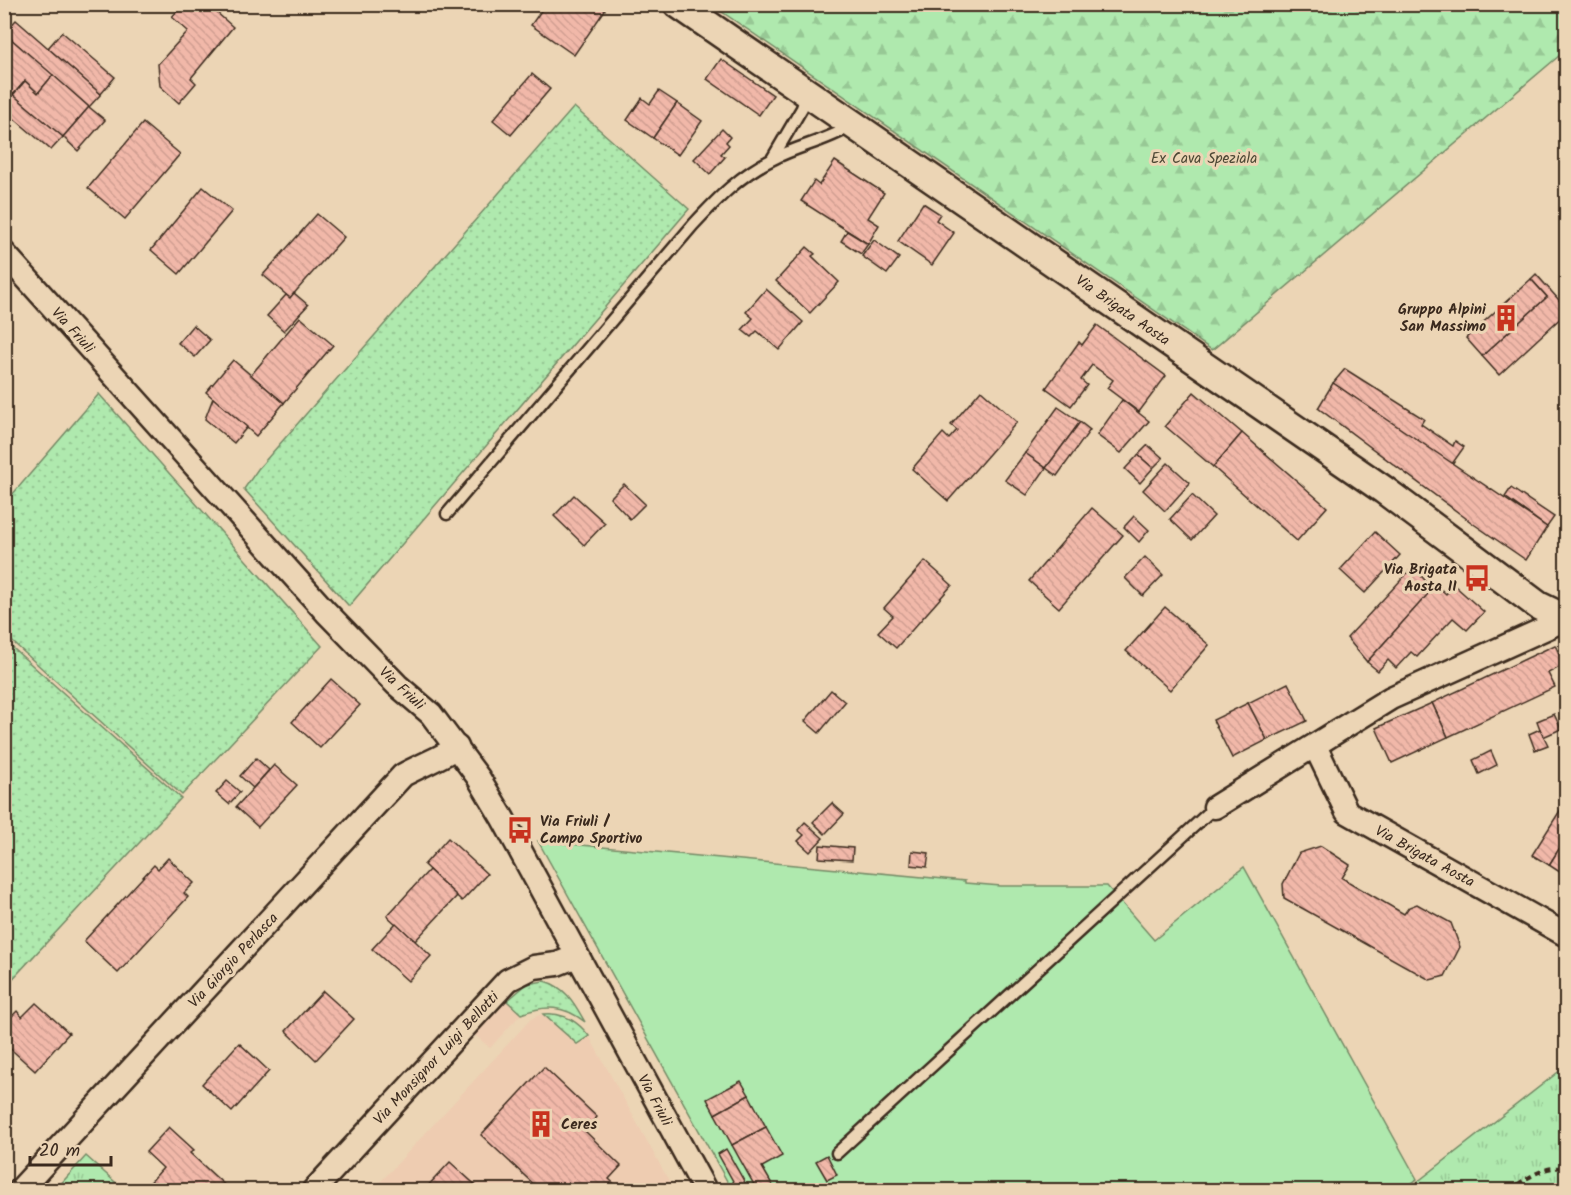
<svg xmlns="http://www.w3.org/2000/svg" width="1571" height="1195" font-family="Kalam,sans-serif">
<defs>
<pattern id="grass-dots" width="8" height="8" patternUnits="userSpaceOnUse" patternTransform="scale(1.5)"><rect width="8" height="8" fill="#afe9ae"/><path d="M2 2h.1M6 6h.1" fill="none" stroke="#97c895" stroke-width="1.8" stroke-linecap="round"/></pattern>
<pattern id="forest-firs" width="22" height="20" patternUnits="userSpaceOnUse" patternTransform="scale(1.5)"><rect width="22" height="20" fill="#afe9ae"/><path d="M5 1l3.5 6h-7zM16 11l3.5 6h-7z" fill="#97c895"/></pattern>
<pattern id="park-tufts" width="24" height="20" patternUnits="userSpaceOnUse" patternTransform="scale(1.5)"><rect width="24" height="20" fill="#afe9ae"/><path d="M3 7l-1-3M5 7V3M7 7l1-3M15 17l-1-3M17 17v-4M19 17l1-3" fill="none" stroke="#97c895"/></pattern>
<pattern id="building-back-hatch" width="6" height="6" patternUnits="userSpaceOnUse" patternTransform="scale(1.5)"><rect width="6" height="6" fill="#f1b8a9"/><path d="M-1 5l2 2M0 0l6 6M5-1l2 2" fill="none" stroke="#d09e91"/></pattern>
</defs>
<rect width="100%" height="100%" fill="#ecd5b5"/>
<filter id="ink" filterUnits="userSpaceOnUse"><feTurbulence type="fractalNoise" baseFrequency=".0167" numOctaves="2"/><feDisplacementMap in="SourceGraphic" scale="12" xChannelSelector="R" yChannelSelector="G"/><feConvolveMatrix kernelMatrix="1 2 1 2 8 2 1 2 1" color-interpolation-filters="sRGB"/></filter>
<g filter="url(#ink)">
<g fill="#eeccb1">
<polygon points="507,1001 521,1014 490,1048 475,1035"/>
<polygon points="548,1013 571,1019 580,1024 589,1036 674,1190 373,1190 530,1020 536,1016"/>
</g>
<g fill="url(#grass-dots)" stroke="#758a66" stroke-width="1.5">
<polygon points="574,107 689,209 349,606 244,489 258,469"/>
<polygon points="99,394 322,646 182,795 5,635 5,503"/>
<polygon points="5,641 181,798 5,987"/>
<path d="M 544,981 C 566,987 574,1003 585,1022 C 564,1005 545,1005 521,1014 L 507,1001 L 527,984 Z"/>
<path d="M 543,1014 C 563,1012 577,1020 589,1036 L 577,1044 Z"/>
</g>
<polygon fill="url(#forest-firs)" stroke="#758a66" stroke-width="1.5" points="712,5 1566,5 1566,50 1212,350"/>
<g fill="url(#park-tufts)" stroke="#758a66" stroke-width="1.5">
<polygon points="1566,1066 1566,1190 1407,1190"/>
<polygon points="86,1156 124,1190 62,1190 58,1187"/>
</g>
<polygon fill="#afe9ae" stroke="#758a66" stroke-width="1.5" points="538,841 965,881 965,883 1001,886 1107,886 1154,940 1244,867 1417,1179 1403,1190 732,1190"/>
<g fill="url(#building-back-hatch)" stroke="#3b2a1e" stroke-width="1.5">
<polygon points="183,4 207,4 233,27 191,78 196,83 179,103 160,86 158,64 188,31 172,17"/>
<polygon points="551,4 597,4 605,10 574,55 531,25 543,8 547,10"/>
<polygon points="16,20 101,94 89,107 4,33"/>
<polygon points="62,32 115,77 101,94 48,48"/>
<polygon points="4,33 53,75 38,93 25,81 13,95 4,87"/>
<polygon points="721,59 773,95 759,115 707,79"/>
<polygon points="532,74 550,89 511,135 493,120"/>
<polygon points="53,75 89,107 63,137 13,95 25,81 38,93"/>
<polygon points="4,87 63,137 51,150 4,110"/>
<polygon points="659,91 677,103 653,138 627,120 642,98 650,104"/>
<polygon points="677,103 702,121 678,155 653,138"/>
<polygon points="89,107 105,120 78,151 63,137"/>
<polygon points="143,123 180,154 125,219 88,188"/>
<polygon points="722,129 730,137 726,142 729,145 721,154 725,157 710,174 694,159"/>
<polygon points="835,161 884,193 868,218 879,225 868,244 801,201 814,181 819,185"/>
<polygon points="203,187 232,211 179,274 151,250"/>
<polygon points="923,203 940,214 936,220 954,233 932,265 898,241"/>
<polygon points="317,214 344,237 290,298 263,275"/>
<polygon points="847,231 868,244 861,254 841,241"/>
<polygon points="874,240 899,258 887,274 862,256"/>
<polygon points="807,247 815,254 812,256 839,282 810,313 776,281"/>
<polygon points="1536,274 1566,308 1566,313 1499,375 1482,356 1547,297 1531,279"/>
<polygon points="1531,279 1547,297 1482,356 1466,338"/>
<polygon points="766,289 803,322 779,350 757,331 751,337 742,330 753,318 746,312"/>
<polygon points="294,293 308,305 284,331 267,316 286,295 290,298"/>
<polygon points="300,317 333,345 284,403 251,375"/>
<polygon points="193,325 210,340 195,357 178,343"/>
<polygon points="1097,325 1166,376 1139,412 1107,388 1113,380 1092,365 1081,380 1087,385 1071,406 1046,388 1079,342 1082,345"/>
<polygon points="233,360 284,403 256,436 206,392"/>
<polygon points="1345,369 1424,419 1421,424 1453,446 1455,441 1464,447 1452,464 1333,383"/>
<polygon points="1333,383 1547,527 1526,560 1475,525 1318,408"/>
<polygon points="981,390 1017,422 948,501 912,469 943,433 949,439 957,430 951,425"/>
<polygon points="1194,392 1242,433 1213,467 1165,426"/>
<polygon points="213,398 247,427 234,443 205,419"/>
<polygon points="1122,400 1149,421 1121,453 1097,435"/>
<polygon points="1058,407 1080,422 1046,468 1025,453"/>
<polygon points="1080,422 1090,430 1057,476 1046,468"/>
<polygon points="1242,433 1327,507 1297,541 1213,467"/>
<polygon points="1148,445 1163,458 1153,468 1138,455"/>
<polygon points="1025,453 1046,468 1027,495 1005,480"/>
<polygon points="1138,455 1153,468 1140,483 1125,469"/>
<polygon points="1168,463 1190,483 1165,511 1143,490"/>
<polygon points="624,484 645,504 630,519 610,498"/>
<polygon points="1511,488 1554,517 1547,527 1505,497"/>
<polygon points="574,495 605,523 584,545 554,516"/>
<polygon points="1192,495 1214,516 1192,540 1170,519"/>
<polygon points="1092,508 1123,535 1059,608 1029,581"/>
<polygon points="1134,516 1149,530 1139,542 1124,527"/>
<polygon points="1375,532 1400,555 1365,593 1340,570"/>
<polygon points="1145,557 1163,575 1143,596 1125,578"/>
<polygon points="925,561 952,585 896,648 878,632 893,616 884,608"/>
<polygon points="1413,567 1433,589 1367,662 1347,638"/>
<polygon points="1436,585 1446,594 1454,585 1484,612 1467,630 1453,618 1417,657 1411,652 1396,668 1388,660 1378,671 1367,662"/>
<polygon points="1165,607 1209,645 1170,690 1126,651"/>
<polygon points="1555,645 1564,665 1548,673 1555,687 1448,737 1432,703"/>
<polygon points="331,679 360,705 320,748 292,722"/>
<polygon points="1288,683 1307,721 1267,740 1248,703"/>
<polygon points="831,690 845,702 819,733 805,721"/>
<polygon points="1248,703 1267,740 1232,758 1213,720"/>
<polygon points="1432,703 1448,737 1392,763 1376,728"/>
<polygon points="1554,714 1561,729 1543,737 1537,721"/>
<polygon points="1540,729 1548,745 1535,750 1529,734"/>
<polygon points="1491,751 1497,765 1479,774 1473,760"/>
<polygon points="256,758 269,770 253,788 240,776"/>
<polygon points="274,765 297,785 258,827 236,807"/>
<polygon points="227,781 240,792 229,804 216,793"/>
<polygon points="832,803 844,814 825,834 813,822"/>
<polygon points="1561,809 1566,812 1566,854 1559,849 1549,865 1532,855"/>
<polygon points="805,822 823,838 810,852 798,841 804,835 798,830"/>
<polygon points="448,838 487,874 462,901 424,865"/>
<polygon points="820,845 853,848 852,860 819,858"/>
<polygon points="1321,846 1350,865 1342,878 1404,914 1409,907 1417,904 1451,923 1460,947 1445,976 1430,980 1284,898 1283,884 1299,853"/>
<polygon points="1559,849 1566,854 1566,876 1549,865"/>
<polygon points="912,851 929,853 927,867 911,865"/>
<polygon points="168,858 194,883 184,893 188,897 118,973 84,941 154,865 158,869"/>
<polygon points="429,870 457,896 415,941 387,916"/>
<polygon points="396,923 431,956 408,981 372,949"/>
<polygon points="323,991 354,1019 316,1060 286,1031"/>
<polygon points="36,1003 69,1033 35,1071 4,1043 4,1024 17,1011 22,1017"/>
<polygon points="239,1043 269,1071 232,1112 202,1084"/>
<polygon points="544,1067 597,1117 585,1131 621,1166 609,1179 621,1190 540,1190 481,1135"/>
<polygon points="741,1081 749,1095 715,1114 707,1099"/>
<polygon points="749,1095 766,1127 732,1145 715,1114"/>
<polygon points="169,1127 194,1150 190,1153 230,1190 149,1190 146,1187 163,1168 146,1152"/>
<polygon points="766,1127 782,1156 762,1167 773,1186 764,1190 757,1190 732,1145"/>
<polygon points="726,1149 749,1190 738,1190 718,1154"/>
<polygon points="827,1155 837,1175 827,1180 816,1161"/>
<polygon points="450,1162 481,1190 424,1190"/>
</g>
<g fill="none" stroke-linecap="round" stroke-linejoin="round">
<defs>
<g id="service">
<polyline points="772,159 802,108 807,92"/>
<path d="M 447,514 L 693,225 C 718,198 740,175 773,159 C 798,146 826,141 851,126"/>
<polyline points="837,1153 1215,807"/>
</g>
<g id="minor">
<polyline points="4,253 326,612 397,685 431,714 478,777 502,817 705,1190"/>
<polyline points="1315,746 1347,812 1566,935"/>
<polyline points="1215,807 1391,698 1566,619"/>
<path d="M 20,1190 L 403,775 C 421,765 441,758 457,747"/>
<polyline points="314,1190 508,980 534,967 557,964 577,956"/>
</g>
<polyline id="tertiary" points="678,4 1384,490 1539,606 1566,619"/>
</defs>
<use href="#service" stroke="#3b2a1e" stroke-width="15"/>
<use href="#minor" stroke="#3b2a1e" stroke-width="27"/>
<use href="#tertiary" stroke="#3b2a1e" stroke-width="32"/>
<path stroke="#3b2a1e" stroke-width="4" stroke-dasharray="6 4.5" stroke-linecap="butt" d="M 1509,1190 C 1525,1180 1546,1163 1566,1169"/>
<use href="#service" stroke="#ecd5b5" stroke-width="10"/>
<use href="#minor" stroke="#ecd5b5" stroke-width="22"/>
<use href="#tertiary" stroke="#ecd5b5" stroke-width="27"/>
</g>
</g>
<defs>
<symbol id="building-bare" viewBox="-9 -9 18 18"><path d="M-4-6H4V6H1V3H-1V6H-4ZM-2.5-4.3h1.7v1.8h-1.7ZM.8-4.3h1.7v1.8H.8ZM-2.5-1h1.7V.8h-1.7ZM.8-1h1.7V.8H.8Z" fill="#c8321e" stroke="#ecd5b5" stroke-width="2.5" paint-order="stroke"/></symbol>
<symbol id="bus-bare" viewBox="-9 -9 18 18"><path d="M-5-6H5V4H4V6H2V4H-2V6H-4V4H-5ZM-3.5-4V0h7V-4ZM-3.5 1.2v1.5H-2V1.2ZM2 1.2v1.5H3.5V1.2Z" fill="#c8321e" stroke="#ecd5b5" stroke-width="2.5" paint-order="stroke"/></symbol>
</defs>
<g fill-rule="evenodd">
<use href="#building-bare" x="1487" y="299" width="38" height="38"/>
<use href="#bus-bare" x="1458" y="559" width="38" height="38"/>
<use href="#bus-bare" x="501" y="811" width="38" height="38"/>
<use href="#building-bare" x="522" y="1105" width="38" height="38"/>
</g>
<g text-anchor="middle" stroke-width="6" stroke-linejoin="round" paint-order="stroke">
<g font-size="15" fill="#4c4734" stroke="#ecd5b5">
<text x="1204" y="163">Ex Cava Speziala</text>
</g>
<g font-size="15" font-weight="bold" fill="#3b2a1e" stroke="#ecd5b5" text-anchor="end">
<text x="1486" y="314">Gruppo Alpini<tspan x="1486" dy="17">San Massimo</tspan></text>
<text x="1457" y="574">Via Brigata<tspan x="1457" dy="17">Aosta II</tspan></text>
<text x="540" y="826" text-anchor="start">Via Friuli /<tspan x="540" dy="17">Campo Sportivo</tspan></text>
<text x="561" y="1129" text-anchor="start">Ceres</text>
</g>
<g font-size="15" fill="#3b2a1e" stroke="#ecd5b5">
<text transform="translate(1123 310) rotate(35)" y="5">Via Brigata Aosta</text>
<text transform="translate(73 330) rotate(48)" y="5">Via Friuli</text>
<text transform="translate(402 688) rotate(43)" y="5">Via Friuli</text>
<text transform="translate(1425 856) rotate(29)" y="5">Via Brigata Aosta</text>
<text transform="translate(233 960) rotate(-47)" y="5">Via Giorgio Perlasca</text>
<text transform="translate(436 1058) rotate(-47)" y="5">Via Monsignor Luigi Bellotti</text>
<text transform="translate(655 1100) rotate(62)" y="5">Via Friuli</text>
</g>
</g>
<rect width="1571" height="1195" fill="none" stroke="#ecd5b5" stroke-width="24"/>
<rect x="12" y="12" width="1547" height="1171" fill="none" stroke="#3b2a1e" stroke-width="2" filter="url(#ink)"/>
<path d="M30 1156v9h81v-9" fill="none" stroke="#3b2a1e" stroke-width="3"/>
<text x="39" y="1156" font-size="18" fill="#3b2a1e" stroke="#ecd5b5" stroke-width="4.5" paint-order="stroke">20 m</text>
</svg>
